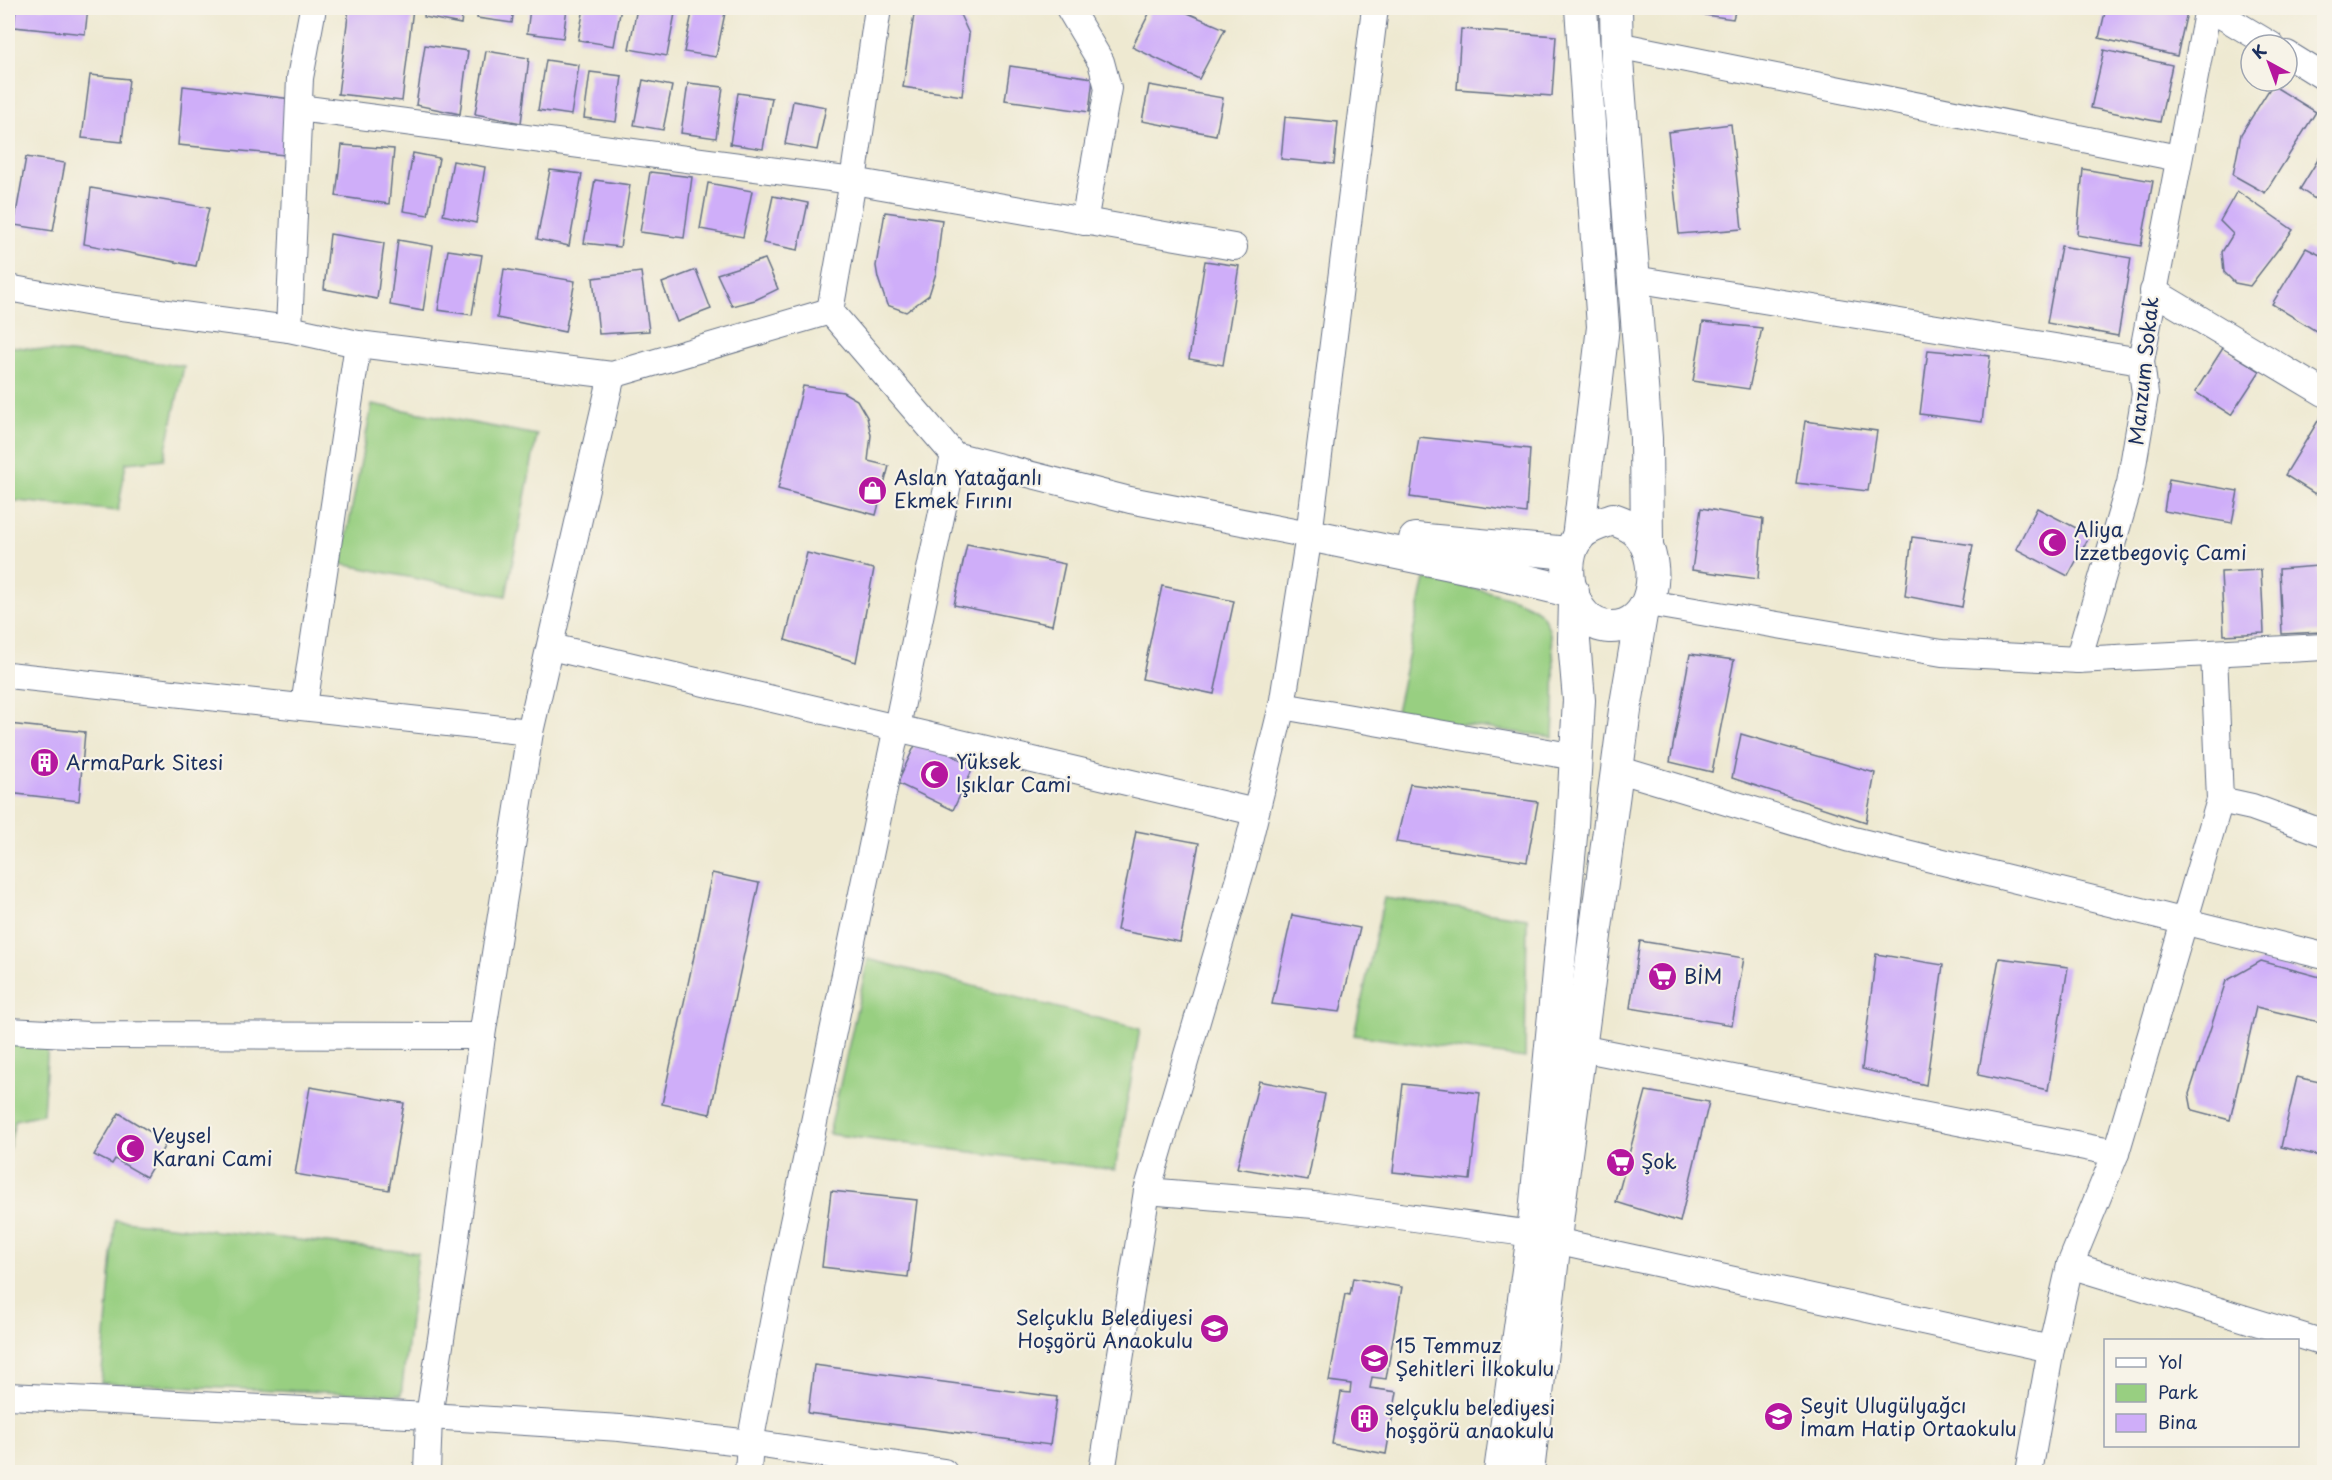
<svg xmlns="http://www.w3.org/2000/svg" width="2332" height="1480" font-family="'Playpen Sans',sans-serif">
<rect width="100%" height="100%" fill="#f7f3e8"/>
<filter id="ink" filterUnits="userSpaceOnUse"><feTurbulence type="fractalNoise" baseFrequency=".0167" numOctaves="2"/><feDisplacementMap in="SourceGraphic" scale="12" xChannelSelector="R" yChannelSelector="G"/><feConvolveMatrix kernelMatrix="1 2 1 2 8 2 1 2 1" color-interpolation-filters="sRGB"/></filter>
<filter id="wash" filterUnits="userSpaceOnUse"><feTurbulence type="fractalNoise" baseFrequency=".008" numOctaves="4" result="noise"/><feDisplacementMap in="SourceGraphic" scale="24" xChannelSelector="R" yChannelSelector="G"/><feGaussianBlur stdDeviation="1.35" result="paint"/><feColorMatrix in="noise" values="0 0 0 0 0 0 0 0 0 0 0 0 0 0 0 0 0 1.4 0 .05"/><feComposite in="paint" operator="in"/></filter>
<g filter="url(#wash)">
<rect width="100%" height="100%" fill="#eee9d1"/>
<g fill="#98cf81" stroke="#5a7f70" stroke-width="1.5">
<polygon points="8,346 184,366 164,459 126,463 118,511 8,500"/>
<polygon points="372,404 537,435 506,596 341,564"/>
<path d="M 1425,579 C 1453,585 1523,594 1542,615 C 1559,635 1554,710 1553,737 L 1395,716 Z"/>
<polygon points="1384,898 1527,918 1525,1058 1354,1035"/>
<polygon points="868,959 1140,1029 1115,1170 829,1134"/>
<polygon points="8,1044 48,1044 43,1114 15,1120 8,1155"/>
<polygon points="115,1220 418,1253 401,1395 101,1383"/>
</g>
<g id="blocks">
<g fill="#cfaef9">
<polygon points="16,8 88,8 85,34 14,27"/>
<polygon points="349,8 413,8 402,101 338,94"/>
<polygon points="425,8 463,8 461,24 424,17"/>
<polygon points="478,8 514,8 512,23 477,18"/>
<polygon points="530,8 567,8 563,38 527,33"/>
<polygon points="584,8 621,8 614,46 578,40"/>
<polygon points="637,8 676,8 667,56 629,49"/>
<polygon points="693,8 726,8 716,57 684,52"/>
<polygon points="915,8 957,8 969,34 962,96 903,87"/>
<polygon points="1152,8 1176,8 1225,29 1199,79 1132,47"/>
<polygon points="1677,8 1736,8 1733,19 1677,11"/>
<polygon points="2106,8 2188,8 2177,56 2099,38"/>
<polygon points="1461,29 1556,36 1552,96 1457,89"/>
<polygon points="425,45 468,51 460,114 416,105"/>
<polygon points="2104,50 2172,65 2160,122 2091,108"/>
<polygon points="486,51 529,58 521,123 475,114"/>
<polygon points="546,60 579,65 571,115 538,110"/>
<polygon points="1010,66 1093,78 1089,112 1005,100"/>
<polygon points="590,72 622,76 616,122 584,118"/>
<polygon points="90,75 129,79 122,142 82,138"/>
<polygon points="643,80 672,86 663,130 634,125"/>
<polygon points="688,83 723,87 716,138 681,133"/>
<polygon points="1149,85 1223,98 1216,135 1142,121"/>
<polygon points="2272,85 2316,112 2265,193 2233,175 2241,134"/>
<polygon points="183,86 292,99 285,155 178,145"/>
<polygon points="738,93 772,98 763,149 730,144"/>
<polygon points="793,101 826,107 817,150 785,144"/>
<polygon points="1285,117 1338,122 1334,164 1281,159"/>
<polygon points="1731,124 1742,229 1679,234 1668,132"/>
<polygon points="342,145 394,149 389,204 336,196"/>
<polygon points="2324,150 2324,205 2300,189"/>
<polygon points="413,153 439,158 428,215 403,211"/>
<polygon points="26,157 65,163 53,231 14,225"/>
<polygon points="453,161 485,167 476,223 443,215"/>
<polygon points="2083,169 2153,181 2141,246 2077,235"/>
<polygon points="550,170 582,174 569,246 537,239"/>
<polygon points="650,172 692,177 684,238 640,232"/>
<polygon points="595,180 630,185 620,247 584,243"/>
<polygon points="708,183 752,191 743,237 700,229"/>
<polygon points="91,188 209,208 196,266 84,244"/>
<polygon points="2237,191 2293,230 2250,286 2235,283 2224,272 2222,252 2233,234 2220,221"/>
<polygon points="773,196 808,203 798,250 763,243"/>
<polygon points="885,212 942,220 936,273 929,295 906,312 887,305 878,278 876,266"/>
<polygon points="330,234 384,243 377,299 324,289"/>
<polygon points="398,240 433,246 423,311 390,305"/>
<polygon points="2061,246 2131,258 2118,336 2047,323"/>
<polygon points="2306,248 2324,257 2324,336 2272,304"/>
<polygon points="448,250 482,255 472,315 438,310"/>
<polygon points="765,259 778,289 755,300 732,306 717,274"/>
<polygon points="1205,261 1239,266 1223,365 1189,359"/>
<polygon points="504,269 575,281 565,332 497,318"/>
<polygon points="696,270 711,309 677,322 662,283"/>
<polygon points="641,272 649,331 599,334 593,278"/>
<polygon points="1703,322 1762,328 1749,389 1693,381"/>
<polygon points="2223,348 2260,371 2231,415 2195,392"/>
<polygon points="1928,350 1990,356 1982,422 1920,414"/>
<polygon points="803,386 843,392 857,400 867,417 871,435 868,461 889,466 876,515 778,489"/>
<polygon points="2324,411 2324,479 2315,494 2285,475"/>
<polygon points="1805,421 1877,431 1868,491 1796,483"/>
<polygon points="1419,437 1530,449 1526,513 1410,497"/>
<polygon points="2169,479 2238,491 2232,523 2164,511"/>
<polygon points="1701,508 1763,519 1758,579 1692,570"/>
<polygon points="2037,508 2090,535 2068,576 2016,549"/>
<polygon points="1912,537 1973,545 1962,607 1905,596"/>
<polygon points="967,544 1065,564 1052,625 954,605"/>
<polygon points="807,553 874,569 856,662 785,640"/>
<polygon points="2318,566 2321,632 2282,634 2279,569"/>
<polygon points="2261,570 2264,633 2224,635 2221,572"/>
<polygon points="1162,586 1234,601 1214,694 1142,679"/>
<polygon points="1690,654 1734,660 1712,772 1670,762"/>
<polygon points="8,724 85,732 79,801 8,793"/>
<polygon points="1741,734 1875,773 1866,822 1732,778"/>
<polygon points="918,739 974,766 953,810 897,783"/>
<polygon points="1410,784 1538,802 1527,862 1396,842"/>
<polygon points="1136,831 1199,843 1180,942 1117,930"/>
<polygon points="712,873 759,883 710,1114 662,1104"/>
<polygon points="1292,915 1360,928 1340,1012 1272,1004"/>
<polygon points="1640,941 1744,958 1732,1025 1630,1008"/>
<polygon points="1876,954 1943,965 1926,1085 1862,1069"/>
<polygon points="1999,958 2068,967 2048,1090 1978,1075"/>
<polygon points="2261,961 2324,978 2324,1023 2256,1007 2230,1120 2192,1110 2189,1094 2226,981"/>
<polygon points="2297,1077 2324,1083 2324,1157 2281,1147"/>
<polygon points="1259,1081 1325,1094 1308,1180 1237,1168"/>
<polygon points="1403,1084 1480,1093 1470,1180 1393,1172"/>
<polygon points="310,1087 404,1103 389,1190 295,1174"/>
<polygon points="1646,1091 1709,1102 1680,1222 1616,1202"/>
<polygon points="119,1113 167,1142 146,1177 115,1159 112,1164 94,1155"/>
<polygon points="831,1191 917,1200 908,1277 822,1267"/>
<polygon points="1353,1278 1402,1287 1386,1379 1372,1377 1370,1388 1397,1392 1386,1454 1332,1444 1341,1392 1350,1393 1351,1384 1329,1381 1345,1294 1350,1295"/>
<polygon points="814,1365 1057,1397 1050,1445 808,1413"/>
</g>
</g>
</g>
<g filter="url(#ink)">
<use href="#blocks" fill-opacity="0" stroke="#657086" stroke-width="1.5"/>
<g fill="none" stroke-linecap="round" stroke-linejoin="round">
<defs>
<g id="minor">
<polyline points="878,8 853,181 830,311 954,455 1130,500 1309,535"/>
<polyline points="1069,8 1101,62 1108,88 1084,222"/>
<polyline points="2209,8 2271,45"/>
<polyline points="1617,45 2178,158"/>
<polyline points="2287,54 2324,77"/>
<polyline points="299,108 853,181 1234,247"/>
<polyline points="1634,279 2141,361"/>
<polyline points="8,288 92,303 289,329 358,344 612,375 830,311"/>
<polyline points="2153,291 2324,393"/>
<polyline points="289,329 300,78 313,8"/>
<polyline points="1648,603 1942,653 2078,660 2324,647"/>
<polyline points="551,647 1255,812"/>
<polyline points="2078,660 2130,483 2145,394 2141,361 2208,8"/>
<polyline points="8,675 530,732"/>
<polyline points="304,706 358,344"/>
<polyline points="1282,706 1576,757"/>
<polyline points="1617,769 1850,839 2324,956"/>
<polyline points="2220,800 2252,807 2324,833"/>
<polyline points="8,1031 89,1035 482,1036"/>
<polyline points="1580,1048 2116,1153"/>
<polyline points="1147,1191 1325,1206 1533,1234"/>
<polyline points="1555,1241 2051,1349 2029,1472"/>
<polyline points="2070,1265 2324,1343"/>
<polyline points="2051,1349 2070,1265 2116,1153 2220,800 2214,653"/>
<polyline points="8,1396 429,1416 620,1428 750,1443 944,1472"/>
<polyline points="427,1472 429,1416 452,1268 482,1036 530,732 612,375"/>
<polyline points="748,1472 750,1443 783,1270 954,455"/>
<polyline points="1102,1472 1147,1191 1244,861 1282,706 1309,535 1375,8"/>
</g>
<g id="tertiary">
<polyline points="1616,8 1617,60 1646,438 1647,547"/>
<path d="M 1613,519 C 1623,523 1633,526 1640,535 C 1663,564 1655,629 1609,627 C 1570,625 1556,561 1580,535 C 1588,526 1602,523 1613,519 Z"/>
<polyline points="1309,535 1495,573 1573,592"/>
<polyline points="1578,538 1603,327 1581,8"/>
<polyline points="1415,539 1569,553"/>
<polyline points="1500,1472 1533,1234 1572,826 1579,700 1574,641 1575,600"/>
<polyline points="1528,1472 1558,1214 1625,710 1641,615"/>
</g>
</defs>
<use href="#minor" stroke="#657086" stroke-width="28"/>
<use href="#tertiary" stroke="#657086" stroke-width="34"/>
<use href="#minor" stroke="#fff" stroke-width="26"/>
<use href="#tertiary" stroke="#fff" stroke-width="32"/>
</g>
</g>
<defs>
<symbol id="shop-disc" viewBox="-11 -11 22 22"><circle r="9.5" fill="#b5179e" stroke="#f7f3e8"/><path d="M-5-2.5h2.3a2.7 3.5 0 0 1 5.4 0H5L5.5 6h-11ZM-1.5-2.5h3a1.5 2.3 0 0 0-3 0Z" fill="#fff"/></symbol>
<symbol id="mosque-disc" viewBox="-11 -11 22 22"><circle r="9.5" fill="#b5179e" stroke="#f7f3e8"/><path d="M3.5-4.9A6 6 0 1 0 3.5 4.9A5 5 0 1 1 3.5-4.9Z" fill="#fff"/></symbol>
<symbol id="building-disc" viewBox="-11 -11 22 22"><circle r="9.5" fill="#b5179e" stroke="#f7f3e8"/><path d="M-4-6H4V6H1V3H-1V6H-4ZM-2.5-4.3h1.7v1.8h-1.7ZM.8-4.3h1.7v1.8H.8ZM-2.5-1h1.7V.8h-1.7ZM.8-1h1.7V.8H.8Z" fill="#fff"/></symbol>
<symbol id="supermarket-disc" viewBox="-11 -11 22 22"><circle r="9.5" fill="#b5179e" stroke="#f7f3e8"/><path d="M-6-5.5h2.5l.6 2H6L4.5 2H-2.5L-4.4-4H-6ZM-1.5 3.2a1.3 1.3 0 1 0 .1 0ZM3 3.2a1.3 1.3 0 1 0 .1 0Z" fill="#fff"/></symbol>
<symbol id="school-disc" viewBox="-11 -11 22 22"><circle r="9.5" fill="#b5179e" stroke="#f7f3e8"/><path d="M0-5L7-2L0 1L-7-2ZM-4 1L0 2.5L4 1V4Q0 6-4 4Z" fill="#fff"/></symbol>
</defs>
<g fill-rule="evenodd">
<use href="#shop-disc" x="856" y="474" width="33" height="33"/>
<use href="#mosque-disc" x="2036" y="526" width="33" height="33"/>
<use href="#building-disc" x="28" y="746" width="33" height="33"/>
<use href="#mosque-disc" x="918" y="758" width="33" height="33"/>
<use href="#supermarket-disc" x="1646" y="960" width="33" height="33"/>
<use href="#mosque-disc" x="114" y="1132" width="33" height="33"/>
<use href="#supermarket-disc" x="1604" y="1146" width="33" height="33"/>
<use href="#school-disc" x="1198" y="1312" width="33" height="33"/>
<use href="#school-disc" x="1358" y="1342" width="33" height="33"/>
<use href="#school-disc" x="1762" y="1400" width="33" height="33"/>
<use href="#building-disc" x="1348" y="1402" width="33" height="33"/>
</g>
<g text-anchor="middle" stroke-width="4.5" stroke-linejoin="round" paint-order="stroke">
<g font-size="20" fill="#1b2f5e" stroke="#f7f3e8">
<text transform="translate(2144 371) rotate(-84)" y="7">Manzum Sokak</text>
</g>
<g font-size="20" fill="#1b2f5e" stroke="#f7f3e8" text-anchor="start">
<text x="894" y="485">Aslan Yatağanlı<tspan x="894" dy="23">Ekmek Fırını</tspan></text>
<text x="2074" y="537">Aliya<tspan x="2074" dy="23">İzzetbegoviç Cami</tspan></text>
<text x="956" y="769">Yüksek<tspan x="956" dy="23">Işıklar Cami</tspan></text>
<text x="66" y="770">ArmaPark Sitesi</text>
<text x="1684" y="984">BİM</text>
<text x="152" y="1143">Veysel<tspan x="152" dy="23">Karani Cami</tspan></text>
<text x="1641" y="1169">Şok</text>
<text x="1193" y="1325" text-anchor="end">Selçuklu Belediyesi<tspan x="1193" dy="23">Hoşgörü Anaokulu</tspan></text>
<text x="1395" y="1353">15 Temmuz<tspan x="1395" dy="23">Şehitleri İlkokulu</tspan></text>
<text x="1800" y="1413">Seyit Ulugülyağcı<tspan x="1800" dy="23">İmam Hatip Ortaokulu</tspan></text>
<text x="1385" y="1415">selçuklu belediyesi<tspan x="1385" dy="23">hoşgörü anaokulu</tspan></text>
</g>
</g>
<rect width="2332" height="1480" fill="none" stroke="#f7f3e8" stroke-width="30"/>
<rect x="2104" y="1339" width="195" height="108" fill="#f7f3e8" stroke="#9fa5b1" stroke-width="1.5"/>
<rect x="2116" y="1358" width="30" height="9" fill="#ffffff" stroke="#9fa5b1" stroke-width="1.5"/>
<text x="2158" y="1369" font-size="18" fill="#1b2f5e">Yol</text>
<rect x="2116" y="1384" width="30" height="18" fill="#98cf81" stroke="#9fa5b1" stroke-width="1.5"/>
<text x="2158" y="1399" font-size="18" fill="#1b2f5e">Park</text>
<rect x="2116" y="1414" width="30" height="18" fill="#cfaef9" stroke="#9fa5b1" stroke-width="1.5"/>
<text x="2158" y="1429" font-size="18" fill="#1b2f5e">Bina</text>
<g transform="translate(2269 63) rotate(319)"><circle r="28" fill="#f7f3e8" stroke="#9fa5b1" stroke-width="1.5"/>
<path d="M0-4.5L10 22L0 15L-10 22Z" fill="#b5179e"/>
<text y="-9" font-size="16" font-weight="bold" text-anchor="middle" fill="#1b2f5e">K</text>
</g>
</svg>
